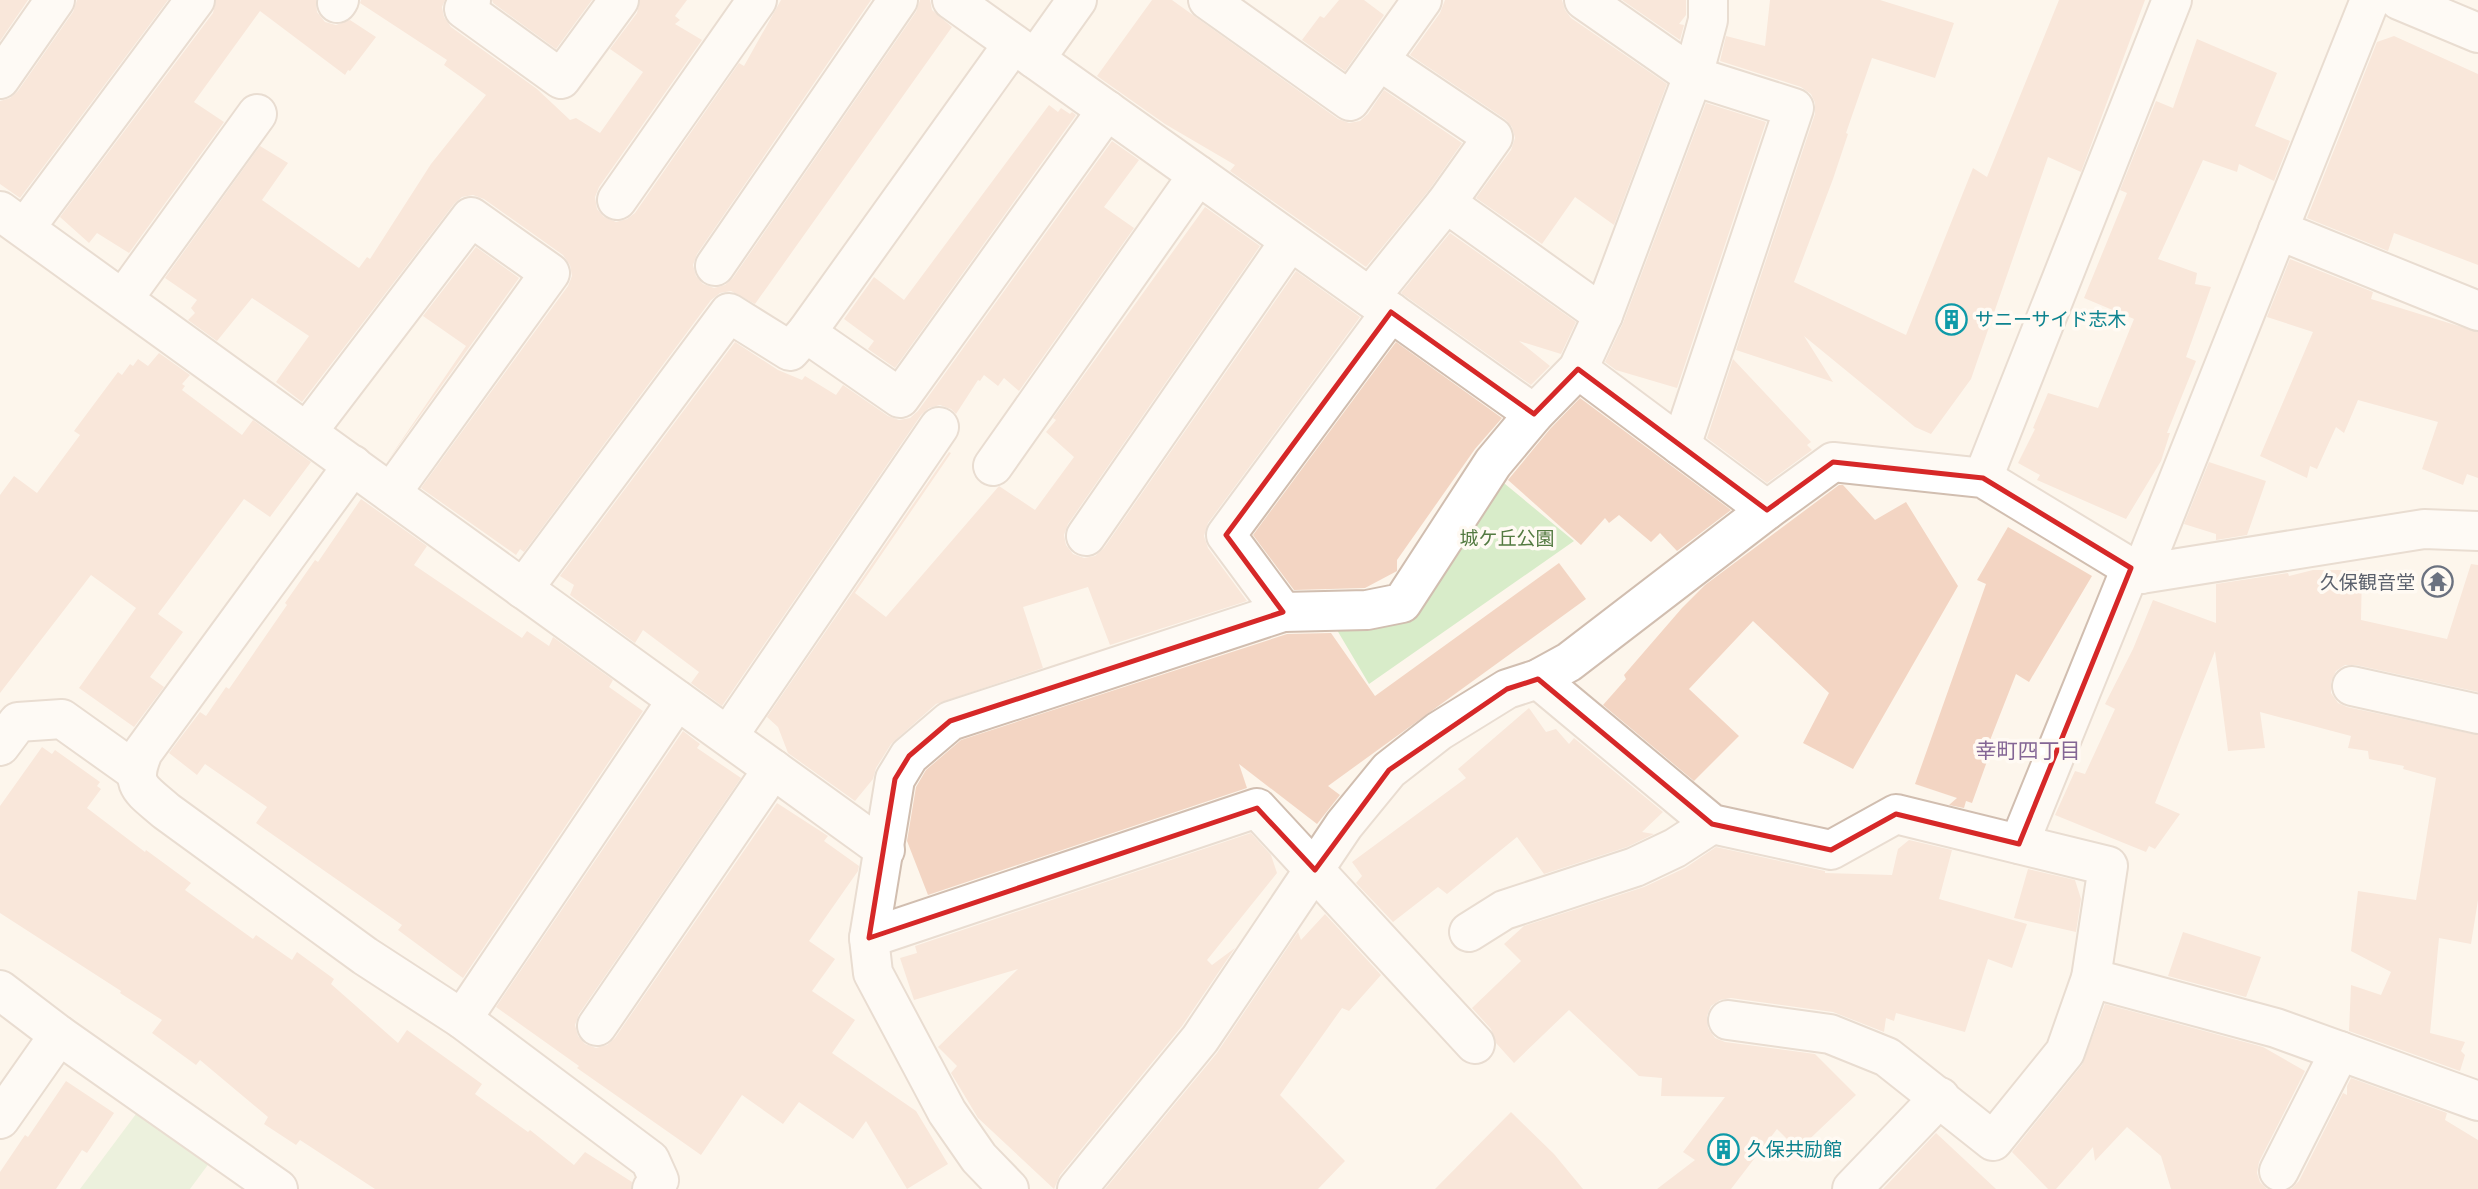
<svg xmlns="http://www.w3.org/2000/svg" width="2478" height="1189" font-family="'Open Sans','Noto Sans JP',sans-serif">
<rect width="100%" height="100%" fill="#fdf6ec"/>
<g fill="#d8ecc9">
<polygon points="1499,479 1574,541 1369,684 1337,630 1367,622"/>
<polygon points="139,1110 210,1162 190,1189 80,1189"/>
</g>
<g fill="#f3d5c3">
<polygon points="0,0 28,0 0,41"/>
<polygon points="77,0 168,0 20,198 0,184 0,101 10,98 18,91 73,12"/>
<polygon points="216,0 316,0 317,12 325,22 336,25 350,20 376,37 350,71 348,70 345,75 260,11 194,102 224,122 129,253 97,233 89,243 60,217 213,13"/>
<polygon points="361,0 445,0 442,7 444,17 451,27 537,89 570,120 576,118 600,133 643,72 610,49 637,13 640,0 687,0 675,16 680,20 675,24 702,40 599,187 595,197 597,209 604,217 616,222 627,219 635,213 739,63 744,66 781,0 871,0 697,254 693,265 696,276 703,284 714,288 725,285 733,278 916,12 920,0 930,0 932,10 952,27 755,304 731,291 720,293 711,300 524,552 520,549 516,555 421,488 568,286 572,276 570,265 563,255 484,199 473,195 462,197 454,204 302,402 276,382 309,336 252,298 217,341 188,320 195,313 191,308 197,300 165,278 260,146 288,163 262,200 359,268 367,257 370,259 431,164 486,95 444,65 447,60 360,3"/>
<polygon points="492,0 592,0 556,49 493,3"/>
<polygon points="1152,0 1172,0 1338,119 1349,123 1360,121 1368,114 1384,90 1462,143 1429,190 1366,267 1230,171 1235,165 1165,124 1097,76"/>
<polygon points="1339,0 1364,0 1384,15 1345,71 1302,40 1320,16 1324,18"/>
<polygon points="1445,0 1562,0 1565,10 1571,18 1667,84 1614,225 1575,197 1542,244 1476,198 1511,150 1515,138 1512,127 1505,119 1410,55 1440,13"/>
<polygon points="1622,0 1686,0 1686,15 1679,24 1684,25 1680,40"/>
<polygon points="1770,0 1880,0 1954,23 1935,78 1872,58 1846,133 1848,134 1833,179 1794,282 1906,335 1973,168 1987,177 2059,0 2145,0 2081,172 2048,157 1971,379 1931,434 1915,427 1804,336 1833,382 1736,350 1815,114 1815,103 1811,94 1801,87 1720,61 1726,36 1765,46"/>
<polygon points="2394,36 2478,74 2478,265 2394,233 2388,251 2307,218 2377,42"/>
<polygon points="2197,39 2277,73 2255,126 2290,141 2274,181 2239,164 2237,172 2203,160 2158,259 2197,273 2195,284 2211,287 2186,357 2196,361 2167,433 2170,433 2161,461 2126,519 2037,480 2040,475 2018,463 2035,429 2033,428 2048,393 2098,408 2134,319 2084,298 2127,193 2120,190 2156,101 2173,108"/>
<polygon points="1706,103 1766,122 1677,388 1616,370 1605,362 1623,323"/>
<polygon points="1049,105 1058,112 1061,108 1070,114 1072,112 1076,115 895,368 868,349 874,341 844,319 874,277 904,300"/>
<polygon points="1112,141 1139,160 1104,207 1134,228 1019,391 1004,378 998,386 984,375 980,381 978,380 956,414 951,409 940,405 929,408 921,415 722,706 691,683 699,672 643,630 635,643 570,595 574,585 560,576 735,342 778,370 802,380 805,376 836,395 843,385 888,416 899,420 910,418 918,411"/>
<polygon points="1205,207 1260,246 1068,524 1064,535 1066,545 1073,554 1084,558 1095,556 1104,548 1296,271 1360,317 1208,523 1204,536 1208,548 1247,601 1110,645 1088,587 1023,607 1043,668 936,704 891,744 876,768 873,779 855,801 788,753 778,727 767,717 949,452 951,453 855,593 886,617 999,486 1035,510 1074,457 1046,432 1056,420 1053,418"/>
<polygon points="1450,233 1576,322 1561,354 1519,341 1550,366 1531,385 1401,293"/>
<polygon points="476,247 519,278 386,463 466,346 423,316"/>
<polygon points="2290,259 2373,292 2371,299 2478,332 2478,478 2467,474 2463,485 2422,469 2438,422 2358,400 2344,433 2336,427 2317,469 2310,466 2307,478 2260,456 2313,332 2267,317"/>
<polygon points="1396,342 1502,418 1475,449 1397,560 1397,571 1365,588 1294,590 1253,535"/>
<polygon points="159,353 190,375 182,384 185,386 182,390 242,435 253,420 311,462 270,517 244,499 158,614 183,632 150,677 164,687 134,727 79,688 136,608 91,575 0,693 0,495 14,476 37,493 80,435 74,431 118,372 122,375 130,364 133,366 138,359 148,366"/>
<polygon points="1733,359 1811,442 1807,445 1812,450 1767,483 1707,438"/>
<polygon points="1580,398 1731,510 1677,551 1660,533 1651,542 1619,515 1609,523 1605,518 1581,545 1508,480 1550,429"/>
<polygon points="2209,462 2266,481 2247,535 2216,540 2216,534 2184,524"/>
<polygon points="1839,485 1843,485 1875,520 1906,502 1958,586 1853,769 1803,743 1829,693 1753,621 1689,689 1739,736 1694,781 1603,705 1626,679 1624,675 1682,608 1705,585"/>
<polygon points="361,499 427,546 414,565 522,638 527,631 549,646 553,637 613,680 609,687 643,711 463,978 398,930 402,925 256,823 267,807 205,764 197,775 169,753 200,712 206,716 226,687 229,689 287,605 285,603 315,560 318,562"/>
<polygon points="2008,527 2092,576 2029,682 2016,674 1985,753 1990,753 1972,803 1966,801 1964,808 1949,805 1957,798 1915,784 1986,584 1977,580"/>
<polygon points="1559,563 1586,599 1328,786 1340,795 1317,824 1239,764 1247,788 928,895 907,841 916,787 926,770 961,740 1287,634 1331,633 1375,696"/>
<polygon points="2471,564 2478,565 2478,692 2356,665 2345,665 2336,671 2331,682 2331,693 2338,703 2347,707 2478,735 2478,900 2471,944 2439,938 2430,1033 2465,1042 2461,1051 2465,1055 2460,1071 2349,1031 2351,985 2381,995 2391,972 2351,951 2358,891 2416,900 2436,778 2403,769 2404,766 2369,759 2368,751 2348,748 2351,736 2260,712 2265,748 2228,751 2215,651 2155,803 2180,814 2155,849 2149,846 2146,852 2055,815 2075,771 2085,774 2115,709 2105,704 2133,649 2153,600 2216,623 2216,584 2288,573 2289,576 2313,570 2362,570 2361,620 2447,639"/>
<polygon points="1529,708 1546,732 1556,729 1569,744 1574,738 1663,812 1642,832 1654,834 1627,847 1544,874 1517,837 1447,894 1438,887 1393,922 1356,883 1362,876 1352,862 1466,778 1458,769"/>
<polygon points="683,731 700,744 697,748 741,778 579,1014 575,1025 578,1036 585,1044 596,1048 607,1045 615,1038 777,803 828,836 824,841 859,866 858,871 809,941 835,959 812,991 855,1020 832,1053 916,1111 948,1164 907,1189 866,1121 853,1139 799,1102 783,1124 742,1095 701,1155 577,1068 579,1066 496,1007"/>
<polygon points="42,747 52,754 55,750 100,782 97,786 101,789 87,808 145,852 146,850 191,883 185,890 253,939 256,935 292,960 297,952 334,979 331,984 398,1043 407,1030 482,1084 475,1094 528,1132 530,1130 574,1165 585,1152 632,1182 631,1189 375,1189 300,1140 296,1145 264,1124 268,1117 200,1060 196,1065 152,1033 162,1020 120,993 121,991 0,913 0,806"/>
<polygon points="1251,833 1271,855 1277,873 1207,960 1212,965 1235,948 1182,1026 1060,1175 1054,1189 978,1118 951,1073 957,1066 938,1047 1018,969 914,1000 900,958 917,953 915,946"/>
<polygon points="1909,840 1952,850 1939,899 2027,924 2012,968 1988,959 1965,1032 1896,1013 1894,1021 1886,1018 1884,1032 1833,1012 1731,998 1720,1000 1711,1006 1707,1016 1708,1028 1715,1038 1725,1042 1815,1054 1856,1095 1798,1150 1777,1129 1731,1189 1657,1189 1695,1160 1683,1152 1725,1097 1661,1096 1662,1078 1639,1076 1569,1010 1514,1063 1496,1043 1491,1029 1472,1008 1521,961 1504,944 1524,926 1644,887 1685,868 1716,847 1825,871 1825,873 1892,875 1898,849"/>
<polygon points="2028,869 2075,880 2081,899 2076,932 2014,918"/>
<polygon points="1325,914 1381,975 1349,1011 1342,1008 1280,1095 1345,1161 1318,1189 1105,1189 1217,1053 1298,932 1301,940"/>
<polygon points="2183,932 2261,957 2246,997 2168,976"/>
<polygon points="2105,1004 2263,1047 2305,1071 2259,1162 2257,1173 2260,1182 2267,1189 2171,1189 2161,1156 2127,1127 2095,1161 2093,1147 2056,1189 2048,1189 2012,1152 2082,1065"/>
<polygon points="2351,1078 2447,1113 2445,1120 2478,1140 2478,1189 2291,1189 2299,1181 2343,1093 2347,1095 2347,1086"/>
<polygon points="66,1081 114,1113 87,1153 82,1150 56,1189 0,1189 0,1172 25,1135 28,1137"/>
<polygon points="1511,1112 1554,1154 1583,1189 1435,1189"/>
<polygon points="1936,1133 1996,1189 1883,1189"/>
</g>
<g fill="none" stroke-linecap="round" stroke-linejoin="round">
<defs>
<g id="minor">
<polyline points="471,0 464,9 561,79 619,0"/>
<polyline points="952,0 1534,414"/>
<polyline points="1208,0 1350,101 1422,0"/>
<polyline points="1584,0 1693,76 1794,108 1681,446"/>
<polyline points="2399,0 2478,33"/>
<polyline points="337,3 339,0"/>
<polyline points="1035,59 1077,0"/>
<polyline points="0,79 55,0"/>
<polyline points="617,200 757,0"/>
<polyline points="1446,203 1603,315"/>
<polyline points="0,211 885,850"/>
<polyline points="25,228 195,0"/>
<polyline points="2278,230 2478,311"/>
<polyline points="715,266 898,0"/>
<polyline points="1370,297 1446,203 1493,137 1380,61"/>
<polyline points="123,299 257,114"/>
<polyline points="806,333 900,398 1107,110"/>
<polyline points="1578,369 1767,510"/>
<polyline points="307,432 471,217 550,273 391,493"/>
<path d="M 353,465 L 143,752 C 129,786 141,789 166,811 L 365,956 L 462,1019 L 650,1160 L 659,1180 L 652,1189"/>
<polyline points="993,466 1198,175"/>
<polyline points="1983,478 2172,0"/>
<polyline points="1086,536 1290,241"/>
<polyline points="2141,574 2370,0"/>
<polyline points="523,589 729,313 790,351 806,333 1013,44"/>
<polyline points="1283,612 1226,535 1391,312"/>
<polyline points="1538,679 1712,824 1831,850 1896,814 2108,866 2091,978 2065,1052 1993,1141 1887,1057 1830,1034 1728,1020"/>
<polyline points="2352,686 2478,714"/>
<polyline points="728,736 939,427"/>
<polyline points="0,746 18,722 62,719 135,771"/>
<polyline points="2019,844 2131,568"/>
<polyline points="1469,932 1504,910 1635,867 1675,848 1712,824"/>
<polyline points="869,938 1257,808 1475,1044"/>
<polyline points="2091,978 2276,1028 2478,1101"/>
<polyline points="0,990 59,1035"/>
<polyline points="462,1019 677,700"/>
<polyline points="597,1026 773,769"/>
<polyline points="0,1119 59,1035 278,1189"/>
<polyline points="2279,1171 2340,1051"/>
<polyline points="1009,1189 979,1158 947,1112 873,973 869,938 895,779 909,756 950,721 1283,612 1367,610 1402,603 1493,463 1534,414 1578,369 1603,315 1693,76 1708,20 1708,0"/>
<polyline points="1077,1189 1200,1039 1344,825 1389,770 1439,731 1507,689 1538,679 1569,662 1767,510 1833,462 1983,478 2141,574 2424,529 2478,531"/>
<polyline points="1852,1189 1940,1097"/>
</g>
</defs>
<use href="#minor" stroke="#d1beb0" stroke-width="42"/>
<use href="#minor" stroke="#fff" stroke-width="38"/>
</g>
<path d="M0 0H2478V1189H0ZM 1391,312 L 1534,414 L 1578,369 L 1767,510 L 1833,462 L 1983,478 L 2131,568 L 2019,844 L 1896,814 L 1831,850 L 1712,824 L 1538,679 L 1507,689 L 1389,770 L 1315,870 L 1257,808 L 869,938 L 895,779 L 909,756 L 950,721 L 1283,612 L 1226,535 Z" fill="#fdf6ec" fill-opacity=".55" fill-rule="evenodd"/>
<path fill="none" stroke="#d62828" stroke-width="5" stroke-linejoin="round" d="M 1391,312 L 1534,414 L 1578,369 L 1767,510 L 1833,462 L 1983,478 L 2131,568 L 2019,844 L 1896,814 L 1831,850 L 1712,824 L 1538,679 L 1507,689 L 1389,770 L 1315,870 L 1257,808 L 869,938 L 895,779 L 909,756 L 950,721 L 1283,612 L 1226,535 Z"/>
<defs>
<symbol id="building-ring" viewBox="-11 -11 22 22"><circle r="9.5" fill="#fffaf3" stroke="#0f9aa8" stroke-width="1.5"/><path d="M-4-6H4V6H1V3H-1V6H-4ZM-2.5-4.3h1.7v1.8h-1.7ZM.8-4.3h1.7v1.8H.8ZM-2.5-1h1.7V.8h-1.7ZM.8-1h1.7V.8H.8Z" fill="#0f9aa8"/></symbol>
<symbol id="temple-ring" viewBox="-11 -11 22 22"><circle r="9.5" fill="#fffaf3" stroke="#6b7280" stroke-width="1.5"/><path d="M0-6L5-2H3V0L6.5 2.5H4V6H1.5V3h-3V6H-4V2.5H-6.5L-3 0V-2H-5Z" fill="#6b7280"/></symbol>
</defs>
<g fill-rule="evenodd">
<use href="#building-ring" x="1934" y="302" width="35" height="35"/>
<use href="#temple-ring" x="2420" y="564" width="35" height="35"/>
<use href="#building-ring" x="1706" y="1132" width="35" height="35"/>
</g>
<g text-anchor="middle" stroke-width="7" stroke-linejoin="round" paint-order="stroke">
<g font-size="19" fill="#0d838f" stroke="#fffaf3" text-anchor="start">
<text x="1975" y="326">サニーサイド志木</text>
<text x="1747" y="1156">久保共励館</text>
</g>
<g font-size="19" fill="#537a41" stroke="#fffaf3">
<text x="1507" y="545">城ケ丘公園</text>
</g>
<g font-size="19" fill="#5b616d" stroke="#fffaf3" text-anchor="end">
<text x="2415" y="589">久保観音堂</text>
</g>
<g font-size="21" fill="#846695" stroke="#fffaf3">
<text x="2028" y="758">幸町四丁目</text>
</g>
</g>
</svg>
